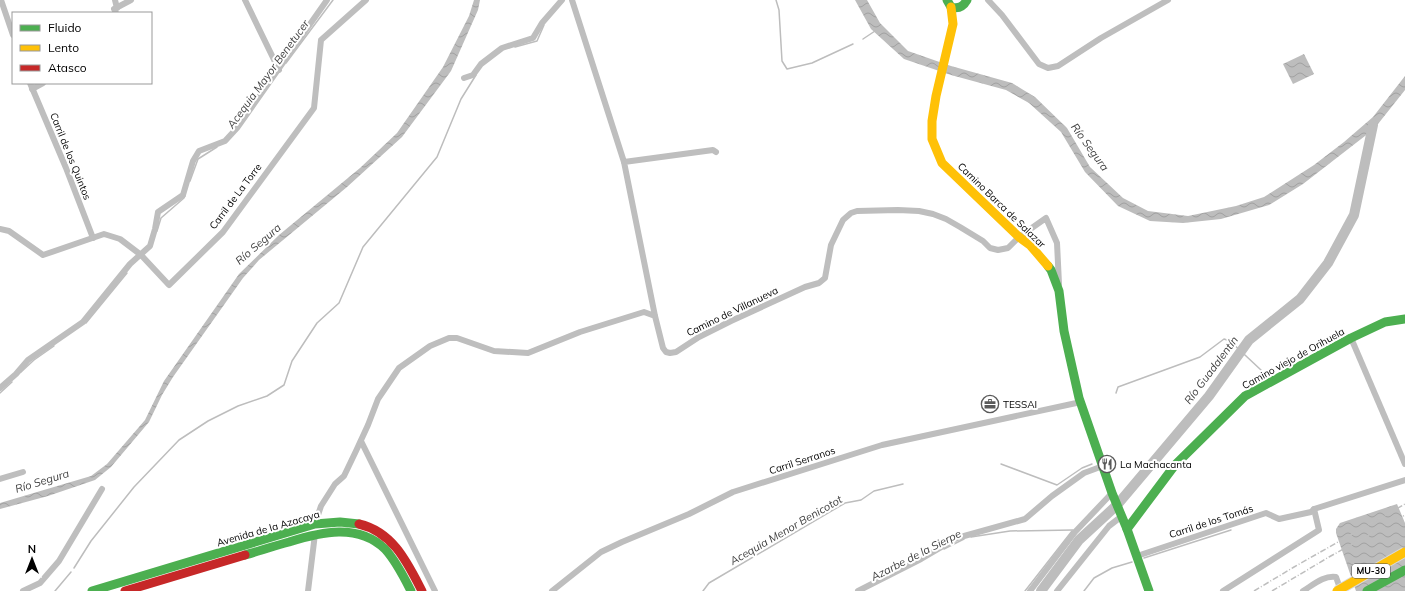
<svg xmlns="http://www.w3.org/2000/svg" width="1405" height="591" font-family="Mulish,sans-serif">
<defs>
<pattern id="water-waves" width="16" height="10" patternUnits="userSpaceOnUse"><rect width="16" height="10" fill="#bdbdbd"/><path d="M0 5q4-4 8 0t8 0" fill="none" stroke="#a1a1a1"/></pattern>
</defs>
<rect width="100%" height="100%" fill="#fff"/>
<g fill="url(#water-waves)">
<polygon points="474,0 480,0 478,10 451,71 402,137 347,187 259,260 243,278 173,377 162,395 149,422 111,467 95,480 48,496 0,509 0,503 91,476 107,464 145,420 164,381 239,274 279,235 360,168 397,133 443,67 469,16"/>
<polygon points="855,0 867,0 880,23 908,51 951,66 1012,83 1035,97 1067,128 1090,167 1123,198 1148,211 1188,216 1236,206 1264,197 1314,165 1344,142 1373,117 1405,76 1405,90 1374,129 1303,184 1269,205 1221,219 1183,223 1150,221 1118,206 1085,172 1061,132 1029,103 1006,90 951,75 904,59 871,29"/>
<polygon points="1304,54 1314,74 1293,84 1283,64"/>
<polygon points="1397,504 1405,523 1405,591 1356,591 1336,533 1336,529 1340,523"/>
</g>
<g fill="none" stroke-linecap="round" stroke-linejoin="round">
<g stroke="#bdbdbd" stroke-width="1.5">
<polyline points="776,0 779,10 782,61 787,69 812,63 853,44"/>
<polyline points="863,39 875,31"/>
<polyline points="515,47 537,41 544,25"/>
<polyline points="286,63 333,0"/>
<polyline points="190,181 198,159 217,147"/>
<polyline points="157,231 161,218 184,198 185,196"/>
<polyline points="86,323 127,273"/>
<polyline points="21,372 34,360 54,346"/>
<polyline points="0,393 12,382"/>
<polyline points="1116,393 1118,387 1200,357 1224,339 1230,341 1261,370"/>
<polyline points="1001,464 1057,485 1082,468 1092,464"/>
<polyline points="971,537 1010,531 1073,530"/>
<polyline points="944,549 964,539"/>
<polyline points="1144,558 1231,530"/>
<polyline points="74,568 91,541 134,487 179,440 208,421 238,406 267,396 284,385 292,361 317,323 339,303 363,247 437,157 461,99 476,75"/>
<polyline points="55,591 71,572"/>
<polyline points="703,591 709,583 845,503 861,500 874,491 903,484"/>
<polyline points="1025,591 1072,531"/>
<polyline points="1084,591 1094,578 1112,568 1132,562"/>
</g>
<polyline stroke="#bdbdbd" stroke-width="10" points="1041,591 1079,540 1117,505 1209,396 1249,340 1300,299 1328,263 1354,215 1373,125"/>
<g stroke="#bebebe" stroke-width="6">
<polyline points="1,0 13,35"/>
<polyline points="115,0 117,8"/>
<polyline points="245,0 279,70"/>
<polyline points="572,0 624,162"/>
<polyline points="988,0 1002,15 1039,64 1048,68 1058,66 1101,38 1168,0"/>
<polyline points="116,13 114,9 131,0"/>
<polyline points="464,78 473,75 481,64 502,48 533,38 542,23 562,0"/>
<polyline points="30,83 66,168 93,238"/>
<polyline points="32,89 43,83"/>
<polyline points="0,229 9,231 43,255 104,234 120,239 141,255 169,285 223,232 314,108 321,40 366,0"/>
<polyline points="655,316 624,162 713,150 716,152"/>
<polyline points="1351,338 1405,464"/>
<polyline points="0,388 16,374 28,360 83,322 130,264 150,246 155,229 158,212 183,195 193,161 199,151 225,141 237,128 327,0"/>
<polyline points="361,441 435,591"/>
<polyline points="0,479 23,472"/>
<polyline points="315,524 321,506 335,484 344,476 356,451 368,425 378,399 399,368 430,346 449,338 457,338 494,351 528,353 580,332 644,312 655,316 663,348 666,352 670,353 676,352 699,337 731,321 805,287 819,283 825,278 831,245 843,220 851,213 857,211 898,210 919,211 933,214 946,219 960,227 983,241 990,248 998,250 1008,248 1019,237 1046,218 1057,243 1059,284"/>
<polyline points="1137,556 1266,513 1279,519 1311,512 1314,509 1405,480"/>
<polyline points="23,591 40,583 59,561 102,489"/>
<polyline points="308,591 315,534"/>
<polyline points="552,591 601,552 622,542 689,514 733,492 882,445 1081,402"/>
<polyline points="858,591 921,559 957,538 1025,519 1052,496 1084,473 1103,466"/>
<polyline points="1030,591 1075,532 1112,493"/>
<polyline points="1057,591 1109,526 1122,516"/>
<polyline points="1223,591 1319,530 1314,509"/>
<path d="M 1303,591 C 1313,585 1324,575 1336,577 L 1341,591"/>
</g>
<g stroke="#4caf50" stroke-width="9">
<path d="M 947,0 L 951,7 C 958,9 963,7 967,0"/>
<polyline points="1048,266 1051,270 1059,291 1064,331 1079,398 1112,493 1127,529 1149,591"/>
<polyline points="1127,529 1175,465 1245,396 1351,338 1385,322 1405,319"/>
<path d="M 245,555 C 259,551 274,546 289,542 C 321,532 358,523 385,549 C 396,561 404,577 411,591"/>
<polyline points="92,591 315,524 340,522 359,524"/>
<polyline points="1367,591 1405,570"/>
</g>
<polyline stroke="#ffc107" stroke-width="9" points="951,7 953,24 936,96 932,121 932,139 942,163 1019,237 1030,245 1048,266"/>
<g stroke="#c62828" stroke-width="9">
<path d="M 359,524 C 393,532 407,562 422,591"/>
<polyline points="125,591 245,555"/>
</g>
<g stroke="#bebebe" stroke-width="1.5" stroke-dasharray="6 2 1 2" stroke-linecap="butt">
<polyline points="1254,591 1294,567 1405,504"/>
<polyline points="1272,591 1329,557 1405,515"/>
</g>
<defs>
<polyline id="slow-bridge" points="1337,591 1405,552"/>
</defs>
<use href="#slow-bridge" stroke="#dbdbdb" stroke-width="11" stroke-linecap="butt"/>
<use href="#slow-bridge" stroke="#ffc107" stroke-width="9"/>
</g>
<defs>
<symbol id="office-ring" viewBox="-11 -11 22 22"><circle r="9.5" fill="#fff" stroke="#595959" stroke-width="1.5"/><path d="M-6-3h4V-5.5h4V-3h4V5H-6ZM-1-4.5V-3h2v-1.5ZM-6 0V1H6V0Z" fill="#595959"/></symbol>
<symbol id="restaurant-ring" viewBox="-11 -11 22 22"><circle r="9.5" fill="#fff" stroke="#595959" stroke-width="1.5"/><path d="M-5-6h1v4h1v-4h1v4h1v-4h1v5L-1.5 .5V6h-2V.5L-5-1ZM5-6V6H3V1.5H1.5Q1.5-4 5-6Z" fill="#595959"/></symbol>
</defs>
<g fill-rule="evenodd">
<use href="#office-ring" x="980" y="394" width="20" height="20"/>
<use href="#restaurant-ring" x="1097" y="454" width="20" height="20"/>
</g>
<g text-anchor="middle" stroke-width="4" stroke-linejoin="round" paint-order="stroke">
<rect fill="#fff" stroke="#4c4c4c" stroke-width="1" x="1352" y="564" width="38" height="14" rx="3"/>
<g font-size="9" font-weight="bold" fill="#000">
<text x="1371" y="574">MU-30</text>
</g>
<g font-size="10" fill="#000" stroke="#fff">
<text transform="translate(71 156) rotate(68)" y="4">Carril de los Quintos</text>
<text transform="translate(235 196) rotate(-53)" y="4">Carril de La Torre</text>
<text transform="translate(1002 205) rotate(44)" y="4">Camino Barca de Salazar</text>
<text transform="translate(732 311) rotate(-26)" y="4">Camino de Villanueva</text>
<text transform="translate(1293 358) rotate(-29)" y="4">Camino viejo de Orihuela</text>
<text transform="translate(802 460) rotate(-18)" y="4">Carril Serranos</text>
<text transform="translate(1211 521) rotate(-18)" y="4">Carril de los Tomás</text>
<text transform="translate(268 528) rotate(-16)" y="4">Avenida de la Azacaya</text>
</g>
<g font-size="10" fill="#000" stroke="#fff" text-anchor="start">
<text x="1003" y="408">TESSAI</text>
<text x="1120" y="468">La Machacanta</text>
</g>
<g font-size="11" font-style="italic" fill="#424242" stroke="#fff">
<text transform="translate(268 74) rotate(-54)" y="4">Acequia Mayor Benetucer</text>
<text transform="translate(1090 147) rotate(54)" y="4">Río Segura</text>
<text transform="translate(258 244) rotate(-41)" y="4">Río Segura</text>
<text transform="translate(1211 370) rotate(-53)" y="4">Río Guadalentín</text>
<text transform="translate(42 481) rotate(-17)" y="4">Río Segura</text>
<text transform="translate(786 530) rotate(-30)" y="4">Acequia Menor Benicotot</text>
<text transform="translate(916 555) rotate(-27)" y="4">Azarbe de la Sierpe</text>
</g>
</g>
<rect x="12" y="12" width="140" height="72" fill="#ffffff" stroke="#999999"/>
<rect x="20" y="25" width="20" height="6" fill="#4caf50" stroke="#999999"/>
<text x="48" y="32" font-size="12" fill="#000000">Fluido</text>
<rect x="20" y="45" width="20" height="6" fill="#ffc107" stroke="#999999"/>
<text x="48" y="52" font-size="12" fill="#000000">Lento</text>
<rect x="20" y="65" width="20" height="6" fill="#c62828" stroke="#999999"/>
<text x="48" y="72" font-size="12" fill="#000000">Atasco</text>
<g transform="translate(32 559)" stroke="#ffffff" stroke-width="3" paint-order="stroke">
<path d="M0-3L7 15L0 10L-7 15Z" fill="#000000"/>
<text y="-6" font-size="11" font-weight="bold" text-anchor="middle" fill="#000000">N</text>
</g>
</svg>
